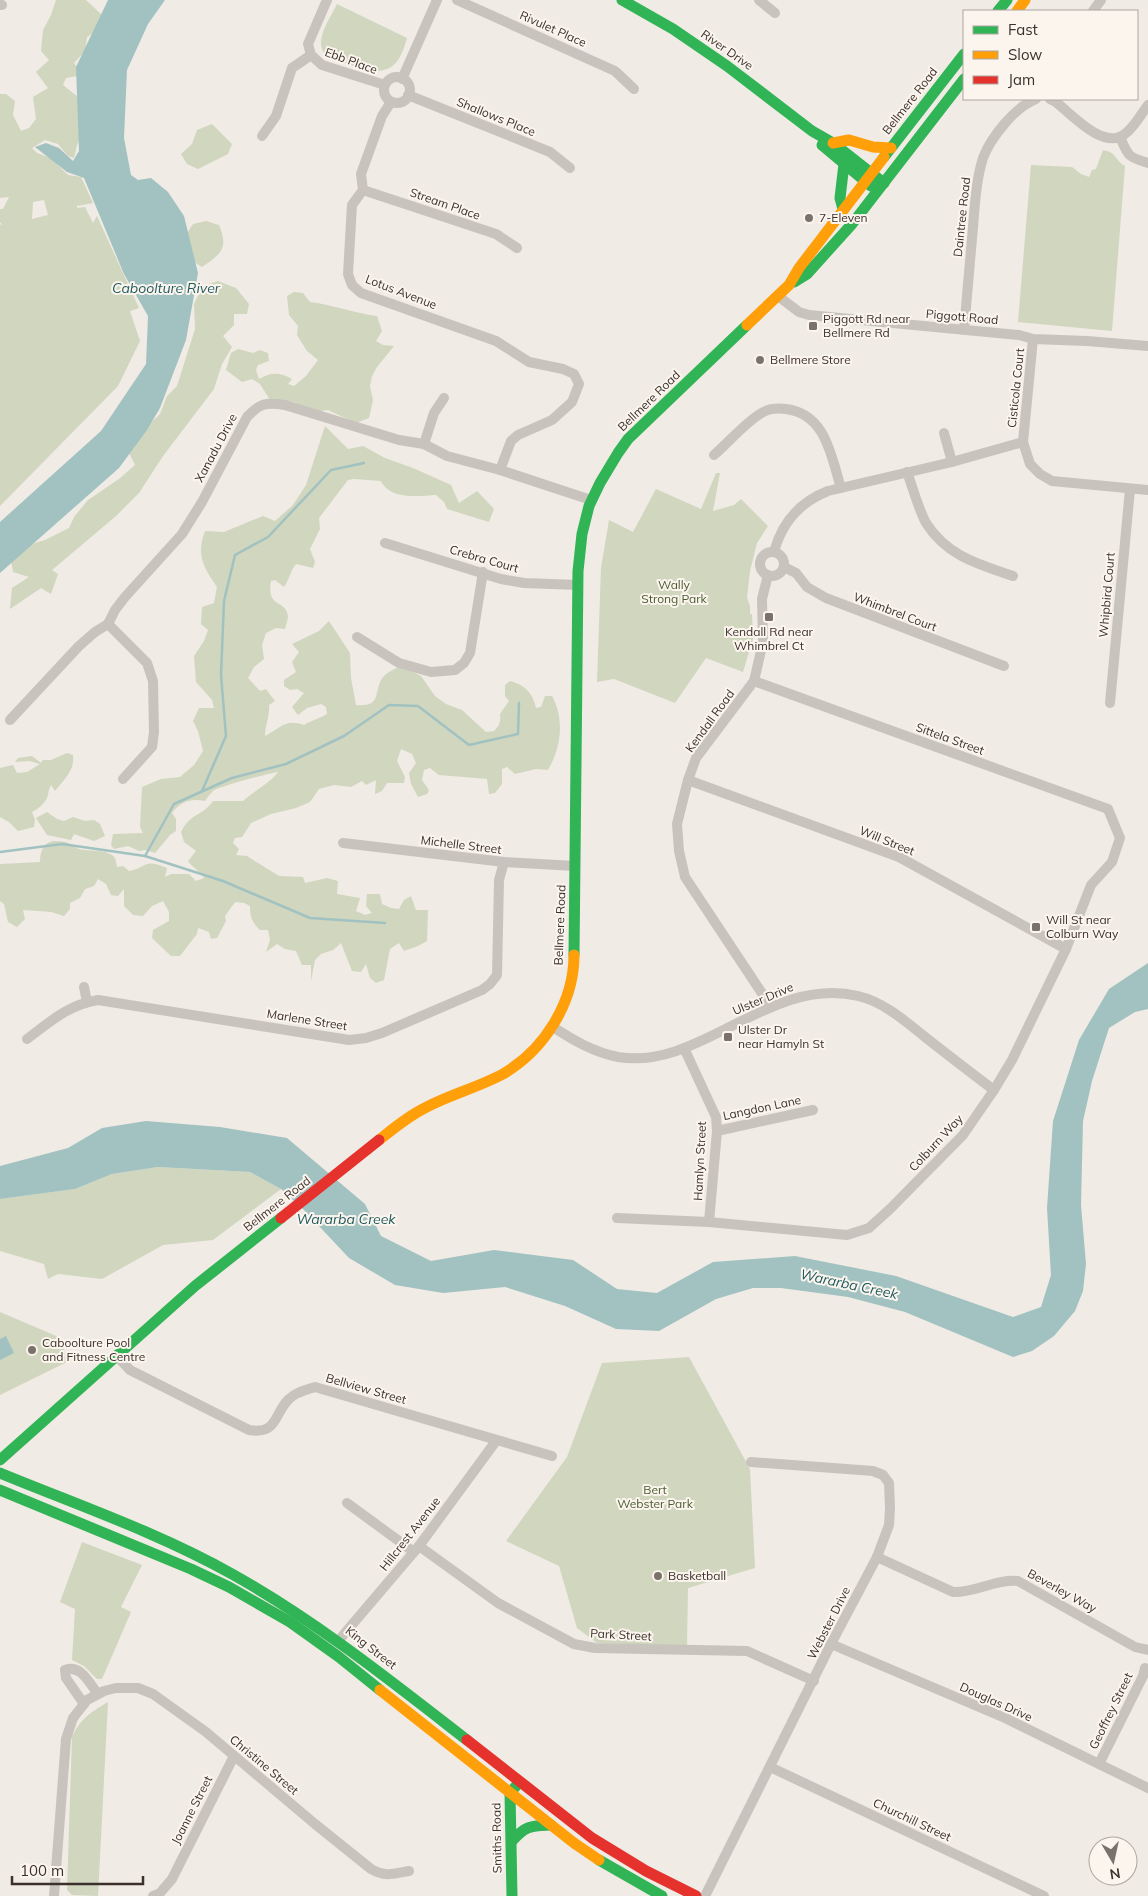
<svg xmlns="http://www.w3.org/2000/svg" width="1148" height="1896" font-family="Mulish,sans-serif">
<rect width="100%" height="100%" fill="#f0ebe5"/>
<g fill="#d1d6bf" fill-rule="evenodd">
<path d="M 56,0 L 86,0 L 102,15 L 98,30 L 87,37 L 85,51 L 74,63 L 83,75 L 66,78 L 63,85 L 82,100 L 84,130 L 77,145 L 74,158 L 68,156 L 58,144 L 45,140 L 32,148 L 37,153 L 51,158 L 68,175 L 81,177 L 93,203 L 77,206 L 77,208 L 85,207 L 93,223 L 97,216 L 139,308 L 130,311 L 140,341 L 118,386 L 0,506 L 0,224 L 3,226 L 0,222 L 0,209 L 3,209 L 9,197 L 0,198 L 0,94 L 6,94 L 15,101 L 13,115 L 21,131 L 29,128 L 36,119 L 33,97 L 48,88 L 36,72 L 49,60 L 41,51 L 43,30 L 51,15 ZM 44,200 L 48,215 L 32,219 L 33,202 Z"/>
<path d="M 337,4 L 407,38 C 405,45 402,54 398,60 C 382,83 349,63 329,57 C 310,45 330,19 337,4 Z"/>
<polygon points="212,124 232,144 228,154 198,169 187,164 181,154 192,144 197,130"/>
<path d="M 1103,150 C 1117,152 1115,161 1125,166 L 1112,331 L 1018,322 L 1031,165 L 1072,167 L 1081,174 L 1089,177 L 1092,170 L 1096,169 Z"/>
<path d="M 206,221 L 219,225 C 229,248 221,254 202,267 L 194,262 L 184,238 L 193,224 Z"/>
<polygon points="218,281 236,288 249,304 247,314 234,314 234,325 223,336 232,347 222,364 214,389 163,456 139,493 116,516 52,570 58,574 51,594 41,588 10,609 12,588 29,577 13,572 11,561 25,546 45,540 69,528 74,517 88,500 119,479 135,465 126,447 160,414 167,396 177,386 195,329 194,304 203,286"/>
<path d="M 294,292 L 303,293 L 310,302 C 333,305 354,313 377,316 L 382,331 L 376,341 L 383,345 L 394,346 L 377,367 L 372,376 L 370,386 L 373,400 L 369,418 L 356,423 L 328,410 L 313,412 L 302,408 L 294,402 L 270,400 L 260,384 L 252,379 L 242,382 L 226,370 L 231,353 L 238,349 L 253,353 L 260,350 L 268,353 L 269,361 L 258,365 L 256,370 L 259,379 C 271,372 280,372 292,379 L 288,384 L 294,386 L 306,376 L 318,360 L 307,351 L 297,335 L 298,326 L 289,315 L 287,296 Z"/>
<path d="M 325,426 L 348,449 L 363,446 L 385,458 L 413,468 L 451,485 L 459,503 L 477,491 L 494,509 L 489,522 L 447,509 L 444,502 L 436,495 C 418,496 390,500 381,481 L 354,479 L 348,480 L 319,518 L 320,529 L 310,549 L 315,562 L 313,568 L 296,564 C 290,571 290,579 284,587 L 275,580 L 271,581 C 266,609 286,599 288,616 C 288,619 286,625 285,629 L 276,628 L 266,633 L 262,645 L 264,659 L 254,667 L 248,678 L 260,691 L 266,689 L 275,701 L 269,705 C 270,716 265,725 265,736 C 280,728 286,718 304,725 C 312,720 319,719 327,714 L 326,707 L 321,704 L 307,708 L 298,715 L 292,707 L 304,693 L 297,689 L 290,690 L 284,686 L 284,680 L 296,672 L 292,662 L 299,652 L 292,644 L 319,631 L 329,621 L 350,653 L 351,678 L 356,705 C 381,707 374,694 381,680 C 385,673 394,669 401,666 L 421,676 L 435,696 L 446,704 L 462,710 L 486,732 L 494,731 C 499,726 501,722 500,714 L 509,701 L 505,696 L 505,685 L 510,681 C 525,685 533,693 536,708 L 541,707 L 545,696 L 552,696 C 565,720 561,747 548,770 L 536,769 L 515,774 L 507,767 L 502,769 L 502,784 L 495,793 L 489,794 L 487,779 L 439,775 L 430,768 L 424,770 L 422,780 L 429,790 L 427,794 L 418,797 L 411,784 L 409,773 L 416,763 L 412,754 L 401,749 L 397,761 L 405,777 L 404,783 L 387,783 L 382,791 L 375,794 L 376,780 L 366,785 L 362,781 L 351,787 L 334,785 L 319,789 L 310,802 L 296,808 L 271,814 L 251,823 L 242,837 L 235,838 L 233,843 L 239,849 L 236,855 L 247,856 L 279,876 L 303,877 L 305,883 L 327,878 L 338,881 L 337,894 L 360,898 L 356,911 L 365,915 L 372,913 L 366,906 L 367,894 L 380,894 L 382,904 L 391,908 L 399,909 L 404,900 L 411,896 L 416,910 L 428,910 L 427,941 L 418,946 L 404,951 L 399,943 L 390,949 L 384,980 L 376,983 L 370,978 L 366,964 L 361,972 L 352,971 L 341,943 L 333,950 L 321,954 L 315,960 L 311,981 L 311,965 L 302,965 L 296,951 L 285,949 L 277,944 L 266,952 L 270,940 L 268,930 L 260,930 C 252,922 250,917 250,906 L 244,903 L 235,902 L 225,916 L 226,921 L 217,938 L 211,939 L 209,932 L 198,928 L 197,934 L 180,956 L 171,956 L 152,938 L 153,930 L 169,921 L 169,912 L 163,901 L 152,906 L 143,916 L 133,915 L 124,906 L 124,889 L 118,896 L 111,895 L 106,884 L 98,879 L 94,886 L 85,889 L 80,898 L 70,903 L 70,909 L 64,916 L 51,912 L 23,910 L 25,919 L 17,927 L 8,922 L 4,904 L 0,901 L 0,864 L 40,862 C 40,845 48,838 65,842 C 70,843 74,847 79,849 C 89,852 101,849 110,854 C 116,856 116,862 117,867 L 123,866 L 129,871 C 149,867 143,858 167,868 L 165,877 L 171,874 L 189,874 L 196,881 L 204,878 C 200,871 193,868 188,861 L 196,851 L 184,842 L 181,832 C 191,812 202,817 213,801 L 243,801 C 255,790 268,785 278,772 C 273,772 218,787 213,791 C 210,794 207,798 205,801 C 191,798 180,802 172,813 L 176,819 L 176,831 L 170,835 L 155,853 L 146,850 L 139,851 L 128,846 L 114,849 L 111,845 L 113,834 L 143,833 L 140,827 L 142,787 L 161,779 L 180,777 L 194,765 L 203,751 L 198,731 L 193,721 L 199,708 L 214,708 L 212,700 L 196,682 L 194,656 L 204,641 L 208,630 L 201,624 L 202,607 L 214,603 L 217,587 C 203,566 196,555 205,531 L 224,532 L 263,516 L 275,521 L 293,505 L 306,485 Z"/>
<polygon points="716,473 720,473 713,511 734,505 741,499 768,526 757,543 750,571 747,598 750,606 750,614 752,614 753,639 743,672 706,658 675,703 614,679 597,682 601,568 609,520 633,532 656,489 701,509"/>
<path d="M 67,753 L 73,755 C 75,771 64,779 55,791 L 51,785 C 48,790 49,793 47,798 C 44,804 38,809 32,812 L 35,820 L 34,827 L 18,831 L 9,822 L 0,817 L 0,768 L 13,765 L 17,773 L 27,772 L 40,764 L 30,761 L 15,762 L 18,758 L 32,756 L 41,763 L 43,760 L 51,760 Z"/>
<polygon points="47,812 57,819 64,821 73,817 85,821 94,820 100,824 105,836 94,841 74,834 71,840 47,835 36,818"/>
<polygon points="158,1167 250,1172 281,1189 213,1240 163,1245 102,1279 58,1274 48,1279 44,1264 0,1251 0,1199 75,1189 112,1174"/>
<polygon points="0,1312 61,1338 67,1362 0,1395"/>
<polygon points="689,1357 750,1469 755,1568 688,1588 687,1646 597,1643 577,1628 559,1566 506,1541 567,1457 602,1363"/>
<polygon points="82,1542 142,1565 121,1607 131,1612 102,1679 97,1679 84,1666 72,1660 75,1609 60,1602"/>
<path d="M 108,1702 L 98,1896 L 72,1895 L 67,1890 L 72,1737 C 80,1719 91,1712 108,1702 Z"/>
</g>
<g fill="#a1c2c1">
<polygon points="108,0 165,0 148,24 127,70 124,138 131,175 138,180 151,178 168,192 184,216 198,273 186,340 160,408 147,430 119,468 0,573 0,522 101,431 146,364 148,316 124,274 84,178 67,172 35,147 46,143 59,148 73,161 79,151 76,67"/>
<polygon points="1148,963 1148,1009 1135,1012 1109,1028 1092,1081 1083,1121 1081,1205 1086,1264 1083,1291 1075,1311 1054,1336 1032,1351 1013,1357 905,1312 848,1297 781,1288 753,1288 716,1299 659,1331 616,1329 565,1306 505,1287 443,1293 395,1285 349,1258 303,1209 281,1189 250,1172 158,1167 112,1174 75,1189 0,1199 0,1166 68,1148 102,1128 146,1121 220,1127 287,1138 365,1204 381,1236 431,1261 494,1250 573,1260 617,1289 657,1293 713,1262 795,1256 896,1276 1013,1317 1041,1307 1051,1275 1047,1208 1053,1121 1079,1040 1109,989"/>
<polygon points="6,1336 14,1353 0,1360 0,1339"/>
</g>
<g fill="none" stroke-linecap="round" stroke-linejoin="round">
<g stroke="#a1c2c1" stroke-width="2.5">
<polyline points="202,791 226,736 221,675 224,601 235,555 268,537 331,470 364,463"/>
<polyline points="0,852 62,844 145,856 223,881 310,918 385,923"/>
<polyline points="145,856 174,804 232,778 286,764 344,736 389,705 418,706 469,745 518,734 519,703"/>
</g>
<g stroke="#c9c3be" stroke-width="10">
<polyline points="327,0 308,44 311,55 322,65 385,85"/>
<polyline points="457,0 615,71 634,89"/>
<polyline points="759,0 775,13"/>
<polyline points="0,5 2,5"/>
<polyline points="1093,11 1101,0"/>
<circle cx="397" cy="90" r="13"/>
<polyline points="402,79 437,0"/>
<polyline points="408,95 550,152 570,168"/>
<path d="M 1050,99 L 1056,102 C 1072,115 1105,152 1126,133 C 1135,126 1141,114 1148,105"/>
<polyline points="391,102 382,116 361,174 363,190 352,205 348,274 352,285 361,293 496,341 529,362 563,369 574,374 579,384 572,402 552,420 518,435 511,441 500,470"/>
<polyline points="262,136 276,116 292,68 311,55"/>
<path d="M 1120,137 C 1128,156 1128,157 1148,163"/>
<polyline points="363,190 496,234 517,248"/>
<polyline points="778,296 799,312 809,315 1019,335 1033,339 1087,341 1148,346"/>
<path d="M 964,330 C 967,296 970,261 973,227 C 975,204 976,180 983,158 C 991,137 1015,107 1036,99"/>
<polyline points="1033,339 1023,442 1030,464 1040,474 1052,481 1148,490"/>
<polyline points="944,433 952,462"/>
<polyline points="424,444 434,413 444,398"/>
<path d="M 714,455 C 728,443 745,423 760,414 C 767,409 777,408 786,409 C 826,414 831,456 841,488"/>
<path d="M 907,472 C 913,488 918,508 926,523 C 947,556 978,564 1013,576"/>
<polyline points="385,543 501,579 524,583 578,585"/>
<path d="M 774,552 C 782,522 800,502 828,491 L 952,462 L 1023,442"/>
<circle cx="772" cy="564" r="12"/>
<polyline points="784,567 796,573 807,587 826,598 1004,666"/>
<polyline points="768,575 762,599 763,642 754,681 696,758 688,780 677,824 679,851 685,877 771,1007"/>
<polyline points="108,624 147,663 153,681 154,732 152,747 123,779"/>
<polyline points="357,637 399,663 431,672 455,670 464,663 470,653 483,572"/>
<polyline points="1110,703 1130,489"/>
<path d="M 10,720 L 79,646 L 95,632 L 108,624 L 115,610 L 125,597 L 182,534 L 202,502 L 247,417 C 260,403 266,402 285,405 L 399,440 L 424,444 L 447,456 L 500,470 L 591,500"/>
<polyline points="688,780 899,857 1066,949"/>
<polyline points="343,843 504,862 575,866"/>
<polyline points="84,987 87,1002"/>
<path d="M 553,1027 C 573,1040 593,1052 618,1057 C 701,1071 769,975 858,996 C 884,1002 905,1021 925,1037 C 948,1055 971,1073 994,1090"/>
<path d="M 27,1039 C 51,1021 68,1005 98,1000 L 349,1040 L 366,1038 L 382,1033 L 482,990 L 490,984 L 497,975 L 499,880 L 504,862"/>
<polyline points="684,1048 716,1117 717,1131 709,1222"/>
<polyline points="717,1131 813,1110"/>
<polyline points="617,1218 709,1222 847,1235 869,1228 890,1209 963,1135 994,1090 1012,1060 1066,949 1091,885 1112,862 1120,838 1108,809 754,681"/>
<path d="M 116,1355 L 130,1370 L 249,1430 C 278,1435 274,1413 289,1399 C 296,1392 306,1390 315,1387 L 552,1456"/>
<polyline points="347,1503 414,1552"/>
<polyline points="419,1546 498,1603 574,1644 595,1648 747,1651 814,1681"/>
<path d="M 877,1557 L 953,1592 C 975,1593 995,1579 1018,1581 L 1135,1647 L 1148,1650"/>
<polyline points="339,1640 419,1546 496,1441"/>
<polyline points="831,1644 1005,1718 1148,1788"/>
<path d="M 84,1704 L 66,1678 L 65,1670 C 81,1664 89,1683 98,1694"/>
<polyline points="1099,1764 1143,1676 1145,1668"/>
<polyline points="770,1767 1044,1896"/>
<path d="M 54,1896 L 66,1739 L 73,1718 L 84,1704 L 87,1700 L 104,1691 L 116,1688 L 138,1688 L 153,1694 L 206,1732 L 315,1824 L 371,1869 C 384,1877 394,1874 409,1871"/>
<polyline points="153,1896 160,1893 172,1879 234,1756"/>
<polyline points="705,1896 831,1644 877,1557 889,1525 890,1508 889,1483 883,1475 873,1471 751,1462"/>
</g>
<g stroke="#30b455" stroke-width="11">
<polyline points="622,0 673,29 727,66 812,131 833,143 884,183"/>
<polyline points="998,11 1007,0"/>
<polyline points="822,145 871,186"/>
<polyline points="884,157 964,54"/>
<polyline points="843,209 840,198 844,164"/>
<polyline points="794,282 807,274 852,224 964,79"/>
<polyline points="574,955 578,571 582,534 589,506 600,483 618,453 628,439 747,325"/>
<polyline points="0,1460 195,1286 281,1218"/>
<path d="M 0,1473 C 78,1505 159,1533 232,1574 C 316,1621 391,1681 467,1740"/>
<polyline points="0,1490 191,1569 229,1587 290,1622 339,1657 380,1690"/>
<path d="M 512,1841 C 526,1825 531,1826 551,1825"/>
<polyline points="599,1860 662,1896"/>
<polyline points="512,1896 510,1793 516,1786"/>
</g>
<g stroke="#ff9f0a" stroke-width="11">
<polyline points="1017,11 1025,0"/>
<polyline points="833,143 849,140 873,147 891,148"/>
<polyline points="747,325 789,285 799,268 884,157"/>
<path d="M 379,1140 C 393,1129 407,1117 423,1109 C 448,1095 477,1088 503,1074 C 544,1050 574,1003 574,955"/>
<polyline points="380,1690 574,1843 599,1860"/>
</g>
<g stroke="#e5322d" stroke-width="11">
<polyline points="281,1218 379,1140"/>
<polyline points="467,1740 592,1838 646,1871 696,1896"/>
</g>
</g>
<g fill="#7a716c" stroke="#fbf5ee" stroke-width="2">
<circle cx="809" cy="218" r="5"/>
<rect x="808" y="321" width="10" height="10" rx="2.5"/>
<circle cx="760" cy="360" r="5"/>
<rect x="764" y="612" width="10" height="10" rx="2.5"/>
<rect x="1031" y="922" width="10" height="10" rx="2.5"/>
<rect x="723" y="1032" width="10" height="10" rx="2.5"/>
<circle cx="32" cy="1350" r="5"/>
<circle cx="658" cy="1576" r="5"/>
</g>
<g text-anchor="middle" stroke-width="4" stroke-linejoin="round" paint-order="stroke">
<g font-size="12" fill="#3b302b" stroke="#fbf5ee">
<text transform="translate(553 29) rotate(24)" y="4">Rivulet Place</text>
<text transform="translate(727 50) rotate(35)" y="4">River Drive</text>
<text transform="translate(351 61) rotate(20)" y="4">Ebb Place</text>
<text transform="translate(910 101) rotate(-52)" y="4">Bellmere Road</text>
<text transform="translate(496 117) rotate(22)" y="4">Shallows Place</text>
<text transform="translate(445 204) rotate(19)" y="4">Stream Place</text>
<text transform="translate(962 217) rotate(-84)" y="4">Daintree Road</text>
<text transform="translate(401 292) rotate(21)" y="4">Lotus Avenue</text>
<text transform="translate(962 317) rotate(5)" y="4">Piggott Road</text>
<text transform="translate(1016 388) rotate(-84)" y="4">Cisticola Court</text>
<text transform="translate(649 401) rotate(-44)" y="4">Bellmere Road</text>
<text transform="translate(216 448) rotate(-62)" y="4">Xanadu Drive</text>
<text transform="translate(484 559) rotate(16)" y="4">Crebra Court</text>
<text transform="translate(1107 595) rotate(-85)" y="4">Whipbird Court</text>
<text transform="translate(895 612) rotate(21)" y="4">Whimbrel Court</text>
<text transform="translate(710 721) rotate(-54)" y="4">Kendall Road</text>
<text transform="translate(950 739) rotate(20)" y="4">Sittela Street</text>
<text transform="translate(887 841) rotate(22)" y="4">Will Street</text>
<text transform="translate(461 845) rotate(7)" y="4">Michelle Street</text>
<text transform="translate(560 925) rotate(-88)" y="4">Bellmere Road</text>
<text transform="translate(763 999) rotate(-23)" y="4">Ulster Drive</text>
<text transform="translate(307 1020) rotate(9)" y="4">Marlene Street</text>
<text transform="translate(762 1108) rotate(-12)" y="4">Langdon Lane</text>
<text transform="translate(936 1143) rotate(-47)" y="4">Colburn Way</text>
<text transform="translate(700 1161) rotate(-87)" y="4">Hamlyn Street</text>
<text transform="translate(277 1204) rotate(-38)" y="4">Bellmere Road</text>
<text transform="translate(366 1389) rotate(16)" y="4">Bellview Street</text>
<text transform="translate(410 1534) rotate(-52)" y="4">Hillcrest Avenue</text>
<text transform="translate(1062 1591) rotate(29)" y="4">Beverley Way</text>
<text transform="translate(829 1623) rotate(-63)" y="4">Webster Drive</text>
<text transform="translate(621 1635) rotate(3)" y="4">Park Street</text>
<text transform="translate(371 1648) rotate(38)" y="4">King Street</text>
<text transform="translate(996 1702) rotate(24)" y="4">Douglas Drive</text>
<text transform="translate(1111 1711) rotate(-64)" y="4">Geoffrey Street</text>
<text transform="translate(264 1765) rotate(40)" y="4">Christine Street</text>
<text transform="translate(192 1810) rotate(-63)" y="4">Joanne Street</text>
<text transform="translate(912 1820) rotate(25)" y="4">Churchill Street</text>
<text transform="translate(497 1838) rotate(-91)" y="4">Smiths Road</text>
</g>
<g font-size="12" fill="#3b302b" stroke="#fbf5ee" text-anchor="start">
<text x="819" y="222">7-Eleven</text>
<text x="823" y="323">Piggott Rd near<tspan x="823" dy="14">Bellmere Rd</tspan></text>
<text x="770" y="364">Bellmere Store</text>
<text x="769" y="636" text-anchor="middle">Kendall Rd near<tspan x="769" dy="14">Whimbrel Ct</tspan></text>
<text x="1046" y="924">Will St near<tspan x="1046" dy="14">Colburn Way</tspan></text>
<text x="738" y="1034">Ulster Dr<tspan x="738" dy="14">near Hamyln St</tspan></text>
<text x="42" y="1347">Caboolture Pool<tspan x="42" dy="14">and Fitness Centre</tspan></text>
<text x="668" y="1580">Basketball</text>
</g>
<g font-size="12" fill="#4a5a2e" stroke="#fbf5ee">
<text x="674" y="589">Wally<tspan x="674" dy="14">Strong Park</tspan></text>
<text x="655" y="1494">Bert<tspan x="655" dy="14">Webster Park</tspan></text>
</g>
<g font-size="14" font-style="italic" fill="#1f5a5e" stroke="#fbf5ee">
<text x="166" y="293">Caboolture River</text>
<text x="346" y="1224">Wararba Creek</text>
<text transform="translate(849 1284) rotate(12)" y="5">Wararba Creek</text>
</g>
</g>
<rect x="963" y="10" width="175" height="90" fill="#fbf5ee" stroke="#aea6a0"/>
<rect x="973" y="26" width="25" height="8" fill="#30b455" stroke="#aea6a0"/>
<text x="1008" y="35" font-size="15" fill="#3b302b">Fast</text>
<rect x="973" y="51" width="25" height="8" fill="#ff9f0a" stroke="#aea6a0"/>
<text x="1008" y="60" font-size="15" fill="#3b302b">Slow</text>
<rect x="973" y="76" width="25" height="8" fill="#e5322d" stroke="#aea6a0"/>
<text x="1008" y="85" font-size="15" fill="#3b302b">Jam</text>
<g transform="translate(1113 1861) rotate(171)"><circle r="24" fill="#fbf5ee" stroke="#aea6a0"/>
<path d="M0-4L9 19L0 12L-9 19Z" fill="#7a716c"/>
<text y="-8" font-size="14" font-weight="bold" text-anchor="middle" fill="#3b302b">N</text>
</g>
<path d="M12 1876v8h131v-8" fill="none" stroke="#3b302b" stroke-width="2.5"/>
<text x="20" y="1876" font-size="15" fill="#3b302b" stroke="#fbf5ee" stroke-width="4" paint-order="stroke">100 m</text>
</svg>
